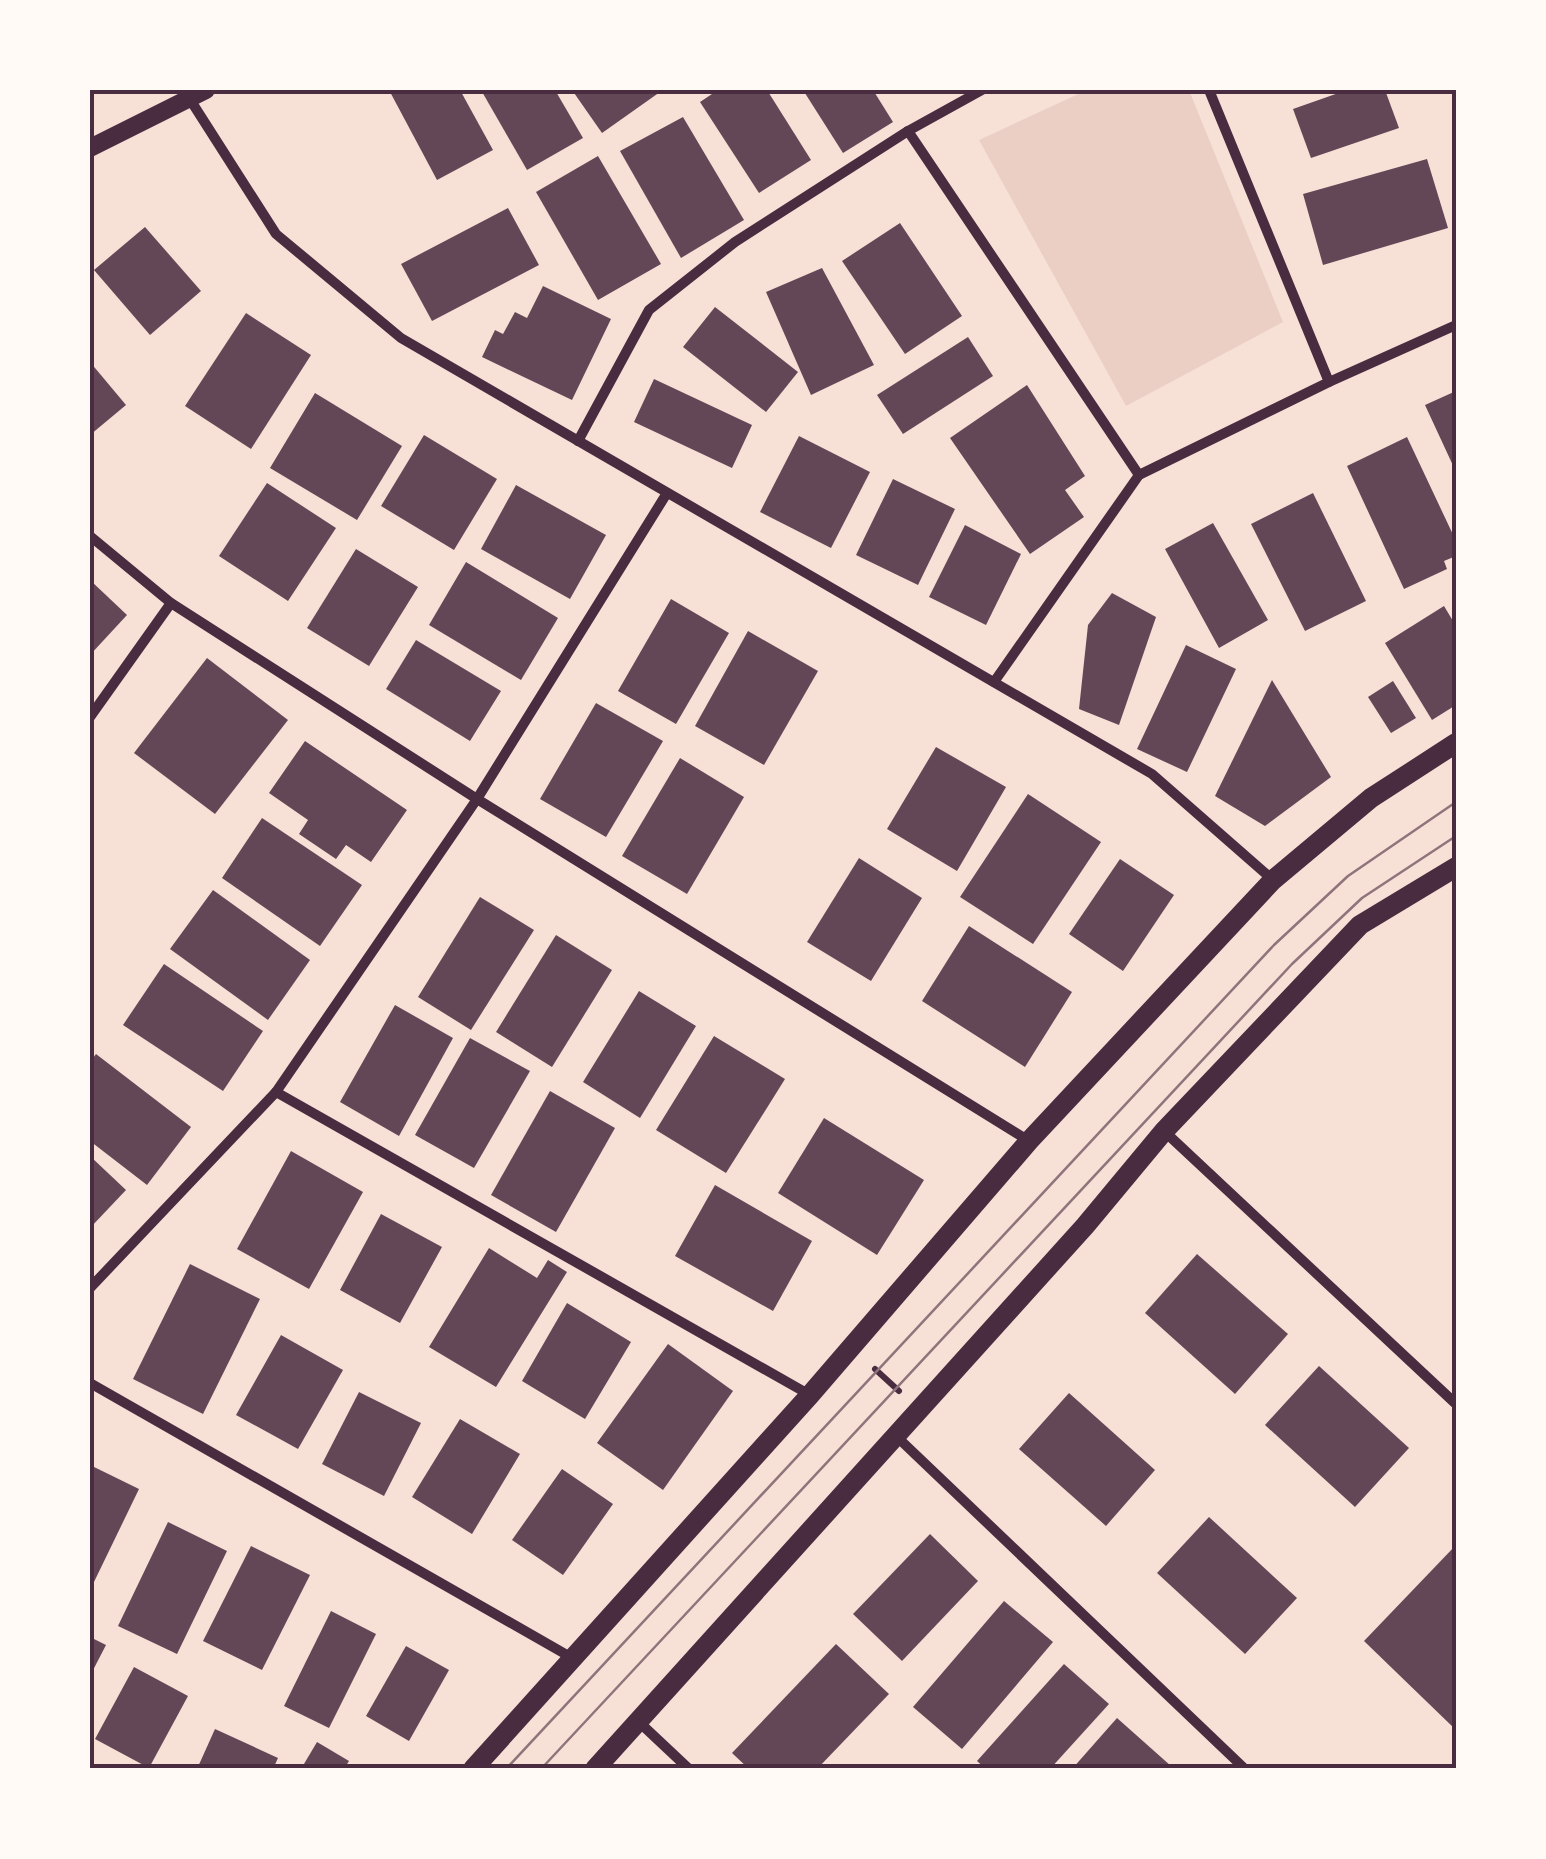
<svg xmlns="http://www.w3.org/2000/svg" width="1546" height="1859" font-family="Mulish,sans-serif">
<rect width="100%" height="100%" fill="#f7e1d7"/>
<polygon fill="#ebcfc5" points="1087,90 1189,90 1283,322 1126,406 979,140"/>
<g fill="#644757">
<polygon points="389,90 460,90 493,150 437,180"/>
<polygon points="481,90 555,90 583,138 527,170"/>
<polygon points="572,90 658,90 660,92 602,133"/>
<polygon points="718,90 767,90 811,160 759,193 700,102"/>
<polygon points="803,90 873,90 893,122 843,153"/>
<polygon points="1347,90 1385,90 1399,128 1311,158 1293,109"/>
<polygon points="683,117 744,220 681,258 620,151"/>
<polygon points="598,156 661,264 598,300 536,192"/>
<polygon points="1427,159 1448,228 1323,265 1303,194"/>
<polygon points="508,208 539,265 432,321 401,264"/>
<polygon points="900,223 962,316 905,354 842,261"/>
<polygon points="145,227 201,291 150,335 94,270"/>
<polygon points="822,268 874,365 811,395 766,292"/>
<polygon points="543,286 611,319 572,400 482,357 495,330 503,334 515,312 527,318"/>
<polygon points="715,307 798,372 766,412 683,347"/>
<polygon points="246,313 311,355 251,449 185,406"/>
<polygon points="968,337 993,376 903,434 877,395"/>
<polygon points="90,362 126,405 90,435"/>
<polygon points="654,379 752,425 732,468 634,422"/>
<polygon points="1027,385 1085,476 1065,490 1084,517 1030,554 950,438"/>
<polygon points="1456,391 1456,472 1425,405"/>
<polygon points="315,393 402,446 357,520 270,468"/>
<polygon points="424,435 497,479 454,550 381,506"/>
<polygon points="799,436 870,472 831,548 760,512"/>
<polygon points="1407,437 1456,541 1456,556 1444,561 1447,569 1404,589 1347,466"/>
<polygon points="893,479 955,509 918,585 856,555"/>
<polygon points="267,483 336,528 288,601 219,556"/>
<polygon points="516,485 606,535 570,599 481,549"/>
<polygon points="1313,493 1366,601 1305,631 1251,524"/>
<polygon points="1213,523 1268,620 1219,648 1165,549"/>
<polygon points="965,525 1021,554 986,625 929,597"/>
<polygon points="356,549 418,587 369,666 307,628"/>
<polygon points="466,562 558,618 521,680 429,625"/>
<polygon points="90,580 127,615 90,655"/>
<polygon points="1112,593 1156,617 1119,725 1079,709 1088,625"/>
<polygon points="671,599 729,633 676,724 618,691"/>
<polygon points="1444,606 1456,626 1456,705 1432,720 1385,643"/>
<polygon points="748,631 818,671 764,765 695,726"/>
<polygon points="416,640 501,691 470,741 386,689"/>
<polygon points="1186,645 1236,669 1187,772 1137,749"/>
<polygon points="207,658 288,720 215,814 134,753"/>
<polygon points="1272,680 1331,777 1265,826 1215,796"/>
<polygon points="1393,681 1416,718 1391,733 1368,697"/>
<polygon points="596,703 663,741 606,837 540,799"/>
<polygon points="305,741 407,810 371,862 346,845 336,859 299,834 308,820 269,793"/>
<polygon points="936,747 1006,787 957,871 887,829"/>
<polygon points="680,758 744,797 687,894 622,856"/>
<polygon points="1028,794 1101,842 1033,944 960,897"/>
<polygon points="262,818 362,885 320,946 222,878"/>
<polygon points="859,858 922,898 871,981 807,942"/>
<polygon points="1120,859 1174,895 1123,971 1069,934"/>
<polygon points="213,890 310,960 268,1020 170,949"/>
<polygon points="480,897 534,930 471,1030 418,997"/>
<polygon points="969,926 1072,992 1025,1067 922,1001"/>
<polygon points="556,935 612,970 552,1067 496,1032"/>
<polygon points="164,964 263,1031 223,1091 123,1025"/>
<polygon points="639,991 696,1026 640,1118 583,1082"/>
<polygon points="395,1005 453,1038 399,1136 340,1102"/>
<polygon points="714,1036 785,1079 726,1173 656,1130"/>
<polygon points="470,1038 530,1071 474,1168 415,1135"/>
<polygon points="96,1054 191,1127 147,1185 90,1141 90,1062"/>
<polygon points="550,1091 615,1128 556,1232 491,1195"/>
<polygon points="824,1118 924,1180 877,1255 778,1193"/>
<polygon points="291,1151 363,1192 309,1289 237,1249"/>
<polygon points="90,1156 126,1190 90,1228"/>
<polygon points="715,1185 812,1241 773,1311 675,1256"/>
<polygon points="381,1214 442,1247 400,1323 340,1290"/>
<polygon points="489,1248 537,1278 548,1260 567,1272 496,1387 429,1347"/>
<polygon points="1197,1254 1288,1334 1235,1394 1145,1313"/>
<polygon points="190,1264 260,1299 203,1414 133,1379"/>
<polygon points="567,1303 631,1342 585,1419 522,1381"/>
<polygon points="281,1335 343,1370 298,1449 236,1415"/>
<polygon points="668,1344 733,1391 663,1490 597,1443"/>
<polygon points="1319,1366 1409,1448 1355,1507 1265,1425"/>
<polygon points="359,1392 421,1423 384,1496 322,1464"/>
<polygon points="1069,1393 1155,1470 1106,1526 1019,1449"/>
<polygon points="460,1419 520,1454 472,1534 412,1497"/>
<polygon points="90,1465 139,1489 93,1584 90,1582"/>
<polygon points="562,1469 613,1504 563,1575 512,1540"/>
<polygon points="1209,1517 1297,1598 1245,1654 1157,1573"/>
<polygon points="168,1522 227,1551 177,1654 118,1626"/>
<polygon points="930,1534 978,1581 902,1661 853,1614"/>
<polygon points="1456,1545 1456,1730 1364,1641"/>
<polygon points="251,1546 310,1575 262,1670 203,1641"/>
<polygon points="1004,1601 1053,1642 962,1749 913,1707"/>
<polygon points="331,1611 376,1634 329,1728 284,1706"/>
<polygon points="90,1637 106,1645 90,1676"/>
<polygon points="836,1644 889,1694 817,1769 749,1769 732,1753"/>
<polygon points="406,1646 449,1670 409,1741 366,1716"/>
<polygon points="1064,1664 1109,1704 1050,1769 986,1769 977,1761"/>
<polygon points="134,1667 188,1696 149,1768 95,1739"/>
<polygon points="1117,1718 1171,1766 1168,1769 1072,1769"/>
<polygon points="215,1729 278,1758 273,1769 197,1769"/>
<polygon points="317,1742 349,1761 344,1769 301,1769"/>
</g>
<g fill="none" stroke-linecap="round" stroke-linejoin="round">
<polyline stroke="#4a2c40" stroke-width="6" points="875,1369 899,1391"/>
<g stroke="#4a2c40" stroke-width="10">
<polyline points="184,90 276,234 401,338 1152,774 1273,880"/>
<polyline points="908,131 1139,475"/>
<polyline points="1329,382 1456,325"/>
<polyline points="578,441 649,310 735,242 908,131 982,90"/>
<polyline points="90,536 171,603 477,799 1029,1141"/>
<polyline points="994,682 1139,475 1329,382 1209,90"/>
<polyline points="90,717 171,603"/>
<polyline points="276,1092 810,1395"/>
<polyline points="1164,1131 1456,1404"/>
<polyline points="90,1288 276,1092 477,799 667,493"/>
<polyline points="90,1383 574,1659"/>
<polyline points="895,1435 1245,1769"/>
<polyline points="639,1722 689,1769"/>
</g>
<polyline stroke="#4a2c40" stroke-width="18" points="90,148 206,90"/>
<g stroke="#4a2c40" stroke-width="20">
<polyline points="473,1769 810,1395 1029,1141 1273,880 1371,798 1456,743"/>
<polyline points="595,1769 1085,1226 1164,1131 1360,925 1456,867"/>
</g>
<g stroke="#8f747c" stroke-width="2.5">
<polyline points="506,1769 1274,945 1348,876 1456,802"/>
<polyline points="541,1769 1292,964 1362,898 1456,836"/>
</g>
</g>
<rect width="1546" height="1859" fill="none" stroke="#fffaf5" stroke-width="185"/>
<rect x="92" y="92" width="1362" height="1674" fill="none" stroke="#4a2c40" stroke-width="4"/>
</svg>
